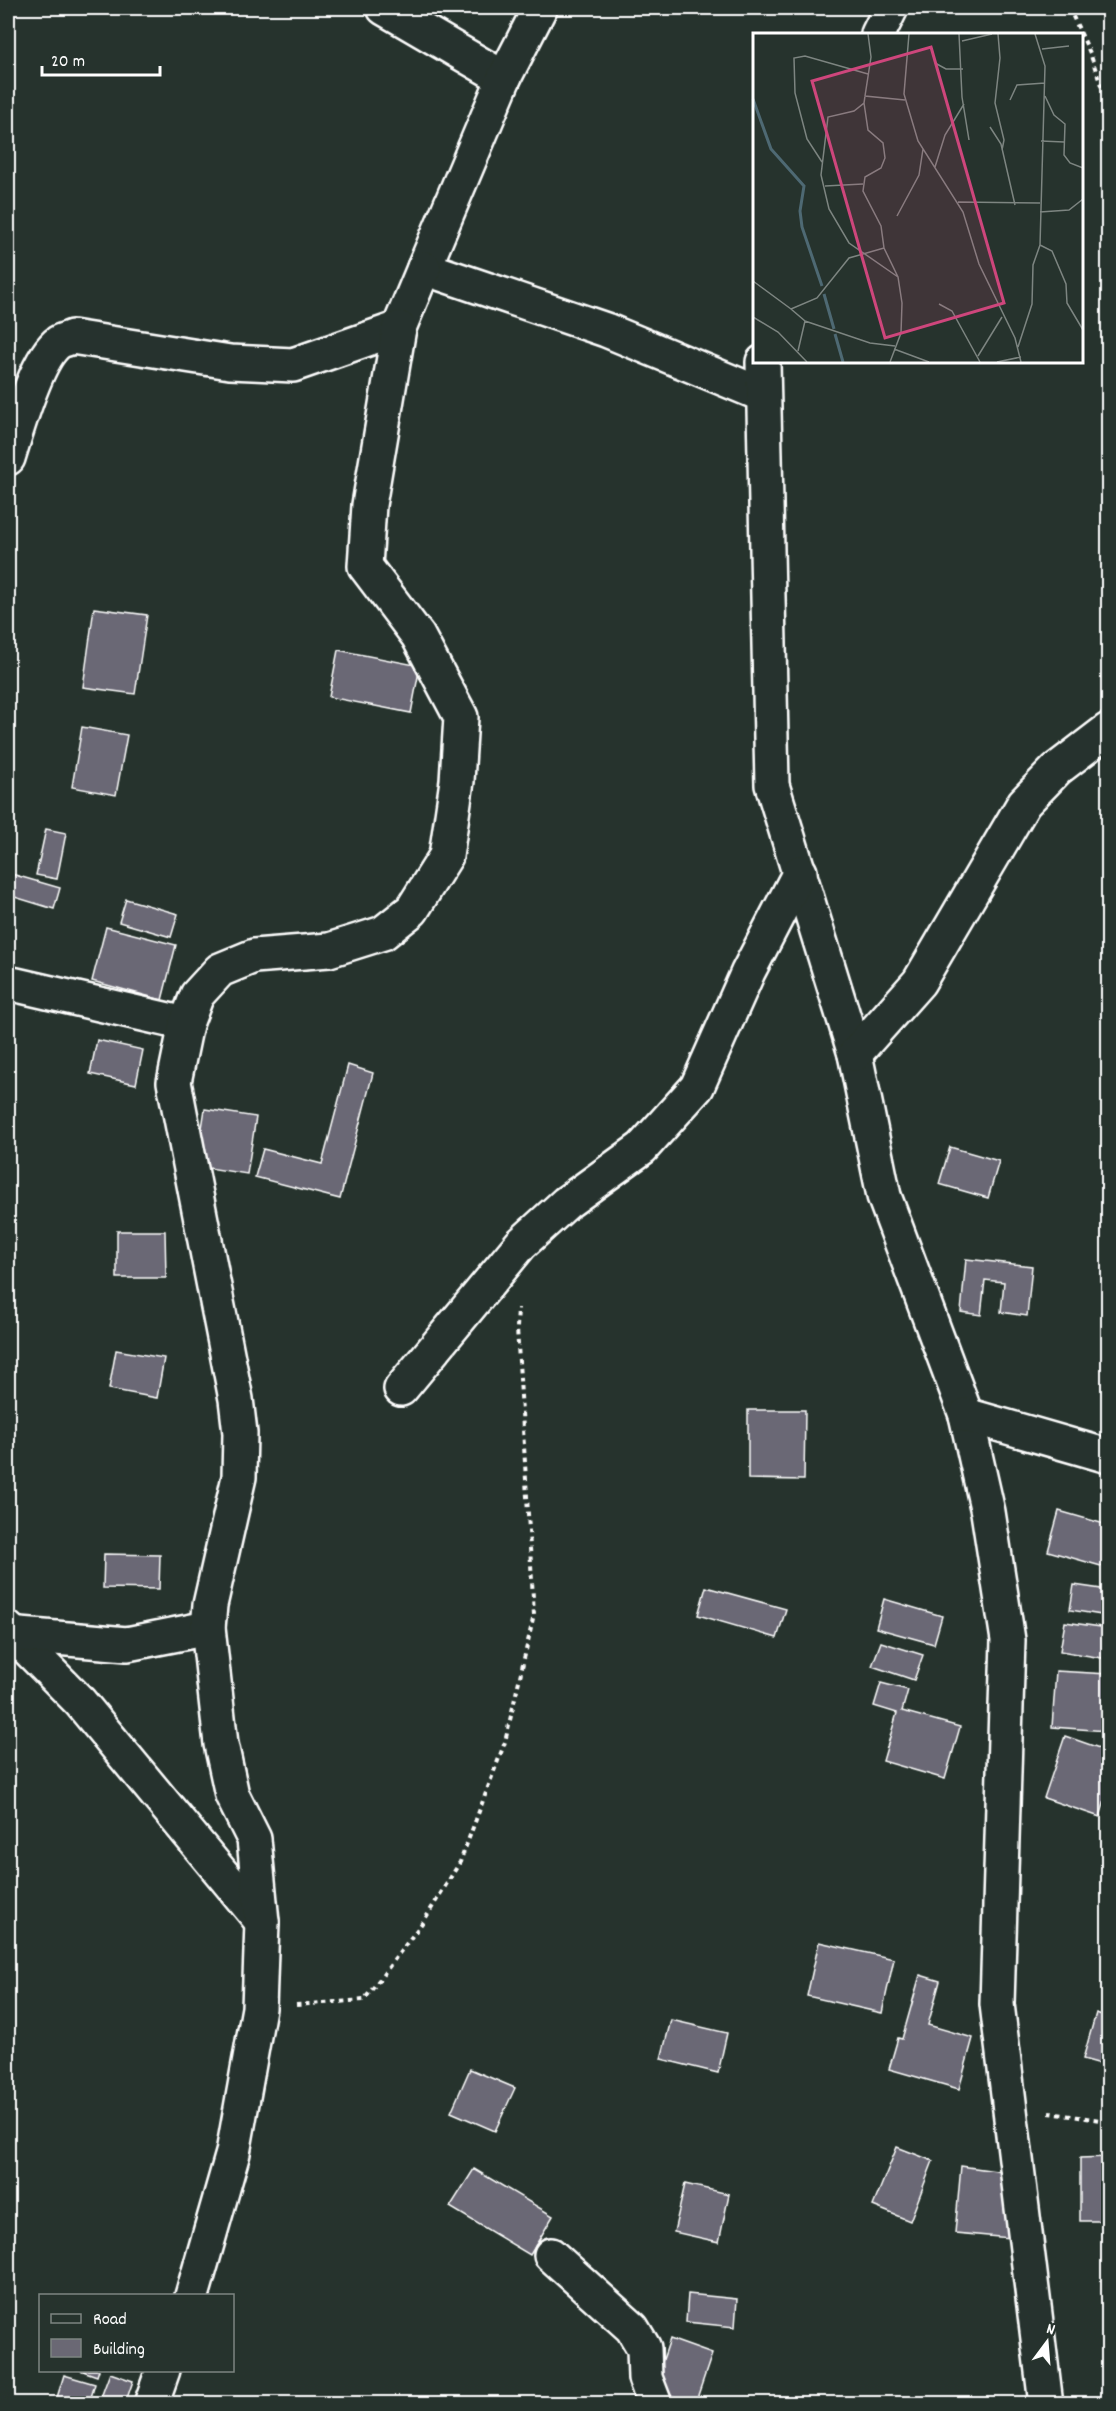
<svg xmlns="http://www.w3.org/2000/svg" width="1116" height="2411" font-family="Dekko,sans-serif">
<rect width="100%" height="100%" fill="#26332d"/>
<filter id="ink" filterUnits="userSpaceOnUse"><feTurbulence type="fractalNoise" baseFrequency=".0167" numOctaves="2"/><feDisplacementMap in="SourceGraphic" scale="12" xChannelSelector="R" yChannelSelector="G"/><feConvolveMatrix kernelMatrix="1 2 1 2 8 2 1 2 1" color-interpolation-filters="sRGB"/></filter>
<g filter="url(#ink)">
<g fill="#6a6874" stroke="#fff" stroke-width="1.5">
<polygon points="94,608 147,615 135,694 83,687"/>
<polygon points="338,650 420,666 411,713 329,697"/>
<polygon points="82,727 127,735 116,795 72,787"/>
<polygon points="46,829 66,833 57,879 36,875"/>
<polygon points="8,873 60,888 54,909 8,895"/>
<polygon points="126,899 178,914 171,937 119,922"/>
<polygon points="106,927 176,945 162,1000 92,981"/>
<polygon points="97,1040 143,1050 136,1084 90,1074"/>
<polygon points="348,1065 373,1073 340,1199 255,1177 263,1149 322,1164"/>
<polygon points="205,1109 256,1117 247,1174 196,1166"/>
<polygon points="950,1147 999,1161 988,1198 939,1184"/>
<polygon points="117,1231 165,1231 166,1278 117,1278"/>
<polygon points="966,1259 1032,1266 1027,1316 1001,1312 1004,1282 985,1280 981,1315 961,1312"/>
<polygon points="116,1350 164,1358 157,1398 109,1389"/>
<polygon points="748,1410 805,1410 804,1480 748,1479"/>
<polygon points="1059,1511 1108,1525 1108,1568 1048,1551"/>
<polygon points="104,1554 160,1555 159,1589 103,1588"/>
<polygon points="1074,1585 1108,1590 1108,1616 1070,1610"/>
<polygon points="706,1587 786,1609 777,1638 698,1615"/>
<polygon points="884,1599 942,1616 934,1644 876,1628"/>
<polygon points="1065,1622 1108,1628 1108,1659 1060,1651"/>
<polygon points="881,1642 923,1655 914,1680 872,1666"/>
<polygon points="1056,1671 1108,1674 1107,1731 1052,1727"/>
<polygon points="881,1683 908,1690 902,1711 960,1727 945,1779 883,1761 897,1713 874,1706"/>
<polygon points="1065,1736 1108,1751 1108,1798 1106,1797 1100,1817 1044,1798"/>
<polygon points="819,1942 894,1959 882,2013 807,1996"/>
<polygon points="920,1975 940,1981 928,2025 973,2038 959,2089 889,2069 898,2038 902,2039"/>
<polygon points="1096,2013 1108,2017 1108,2066 1083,2059"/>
<polygon points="671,2020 727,2033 718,2073 661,2059"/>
<polygon points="470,2069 515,2088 495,2131 451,2112"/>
<polygon points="897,2147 933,2161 910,2221 873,2206"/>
<polygon points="1108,2157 1108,2221 1080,2221 1080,2158"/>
<polygon points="961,2166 1017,2174 1010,2238 955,2233"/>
<polygon points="474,2169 553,2216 530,2255 450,2207"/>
<polygon points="685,2184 729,2194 719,2242 674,2232"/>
<polygon points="688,2294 737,2299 735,2327 686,2322"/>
<polygon points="670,2339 712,2354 695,2404 653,2389"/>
<polygon points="8,2367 15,2370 8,2387"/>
<polygon points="80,2370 99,2370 97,2376"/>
<polygon points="110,2373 133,2381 125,2404 112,2404 100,2400"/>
<polygon points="64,2375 95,2384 89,2404 55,2404"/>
</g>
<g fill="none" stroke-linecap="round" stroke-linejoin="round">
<defs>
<g id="street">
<polyline points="384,8 504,78"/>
<polyline points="540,8 504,78 424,268 606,330 763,395"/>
<polyline points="878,34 891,8"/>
<polyline points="763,362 772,785 855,1054 884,1196 966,1415 988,1512 1008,1640 997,2004 1046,2404"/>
<path d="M 8,458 C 17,430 36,358 59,342 C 62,340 68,339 72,337 L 230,362 L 293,365 L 399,328 L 424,268"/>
<polyline points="8,983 186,1024"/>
<polyline points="855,1054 919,982 1024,803 1057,769 1108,730"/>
<polyline points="401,1389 521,1244 566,1203 642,1148 697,1087 748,972 800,872"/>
<polyline points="966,1415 1108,1456"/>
<polyline points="8,1629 80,1702 262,1922"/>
<polyline points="8,1634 127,1644 208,1628"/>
<polyline points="551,2255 632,2328 644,2348 645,2378 655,2404"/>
<polyline points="192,2296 233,2153 259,2008 262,1922 254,1839 232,1795 221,1744 208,1628 210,1605 239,1477 240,1433 236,1399 174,1082 186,1024 197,995 220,970 254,956 329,950 383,933 412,910 446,856 457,781 461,717 418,636 365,566 369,505 399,328"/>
<polyline points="151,2404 163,2370"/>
</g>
</defs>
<use href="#street" stroke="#fff" stroke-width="38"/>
<g stroke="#fff" stroke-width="4" stroke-dasharray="4.5 4.5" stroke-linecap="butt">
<polyline points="1069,8 1090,53 1108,106"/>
<polyline points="296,2005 364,2000 425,1919 460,1862 505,1742 534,1615 517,1328 518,1308"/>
<polyline points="1049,2113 1108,2121"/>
</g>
<use href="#street" stroke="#26332d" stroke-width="33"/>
</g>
</g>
<g transform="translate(753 33)">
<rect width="330" height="330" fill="#26332d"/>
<path fill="none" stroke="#4e6973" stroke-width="3" d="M 0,66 L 18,116 L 51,153 L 47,178 L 49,194 L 69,253M 71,261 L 81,296M 82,301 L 90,329"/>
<path fill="none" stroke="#7d8581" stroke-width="1.5" d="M 115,1 L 118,24 L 112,63 L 152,67M 156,1 L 151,61 L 165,108 L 210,179 L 226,231 L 262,305 L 268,329M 206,1 L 209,64 L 216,107M 245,1 L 247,25 L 242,70 L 251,107 L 249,117M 209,8 L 239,1M 289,16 L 316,13M 182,30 L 193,36 L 210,36M 112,63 L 111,70 L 101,78 L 75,84 L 68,142 L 76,176 L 96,210 L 145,244M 292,63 L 301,82 L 312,91 L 311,122 L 317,130 L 330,135M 257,67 L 264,52 L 292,50M 111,70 L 115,97 L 130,110 L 132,125 L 128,135 L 112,144 L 110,158 L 128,193 L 131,215 L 145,244 L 149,270 L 148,300 L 137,329M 237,94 L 248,111 L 262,172M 288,108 L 311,109M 69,129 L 54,106 L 42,60 L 41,25 L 52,23 L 115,41M 182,134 L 192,102 L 211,71M 72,153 L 110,151M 205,169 L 287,170M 287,179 L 316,177 L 330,166M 144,183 L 166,142 L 170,116M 287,212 L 299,218 L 313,251 L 314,270 L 330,297M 0,248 L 38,276M 186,271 L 199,278 L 227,329M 0,284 L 25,299 L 54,329M 52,288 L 117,310 L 142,313M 265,314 L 279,271 L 280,232 L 287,212 L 292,33 L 282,1M 141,316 L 176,329M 45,318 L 52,288 L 38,276 L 64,265 L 96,225 L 131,215M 225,323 L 249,284M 244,329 L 268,324"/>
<path fill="#ce467c" fill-opacity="0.15" stroke="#ce467c" stroke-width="3" d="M 178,14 L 251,270 L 132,305 L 59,48 Z"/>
<rect width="330" height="330" fill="none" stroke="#fff" stroke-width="3"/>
</g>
<rect width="1116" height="2411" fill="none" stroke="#26332d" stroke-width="30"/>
<rect x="15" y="15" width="1086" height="2381" fill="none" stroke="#fff" stroke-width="2" filter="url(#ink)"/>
<rect x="39" y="2294" width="195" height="78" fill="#26332d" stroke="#7d8581" stroke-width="1.5"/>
<rect x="51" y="2314" width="30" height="9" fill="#26332d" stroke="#7d8581" stroke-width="1.5"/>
<text x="93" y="2324" font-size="18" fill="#ffffff">Road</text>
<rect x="51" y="2339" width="30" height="18" fill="#6a6874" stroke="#7d8581" stroke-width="1.5"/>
<text x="93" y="2354" font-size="18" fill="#ffffff">Building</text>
<g transform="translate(1047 2342) rotate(16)" stroke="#26332d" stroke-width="4.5" paint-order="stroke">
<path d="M0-4.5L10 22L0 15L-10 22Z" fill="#ffffff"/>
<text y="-9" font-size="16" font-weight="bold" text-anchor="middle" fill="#ffffff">N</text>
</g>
<path d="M42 66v9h118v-9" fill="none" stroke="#ffffff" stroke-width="3"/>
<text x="51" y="66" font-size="18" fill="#ffffff" stroke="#26332d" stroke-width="4.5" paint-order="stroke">20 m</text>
</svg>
